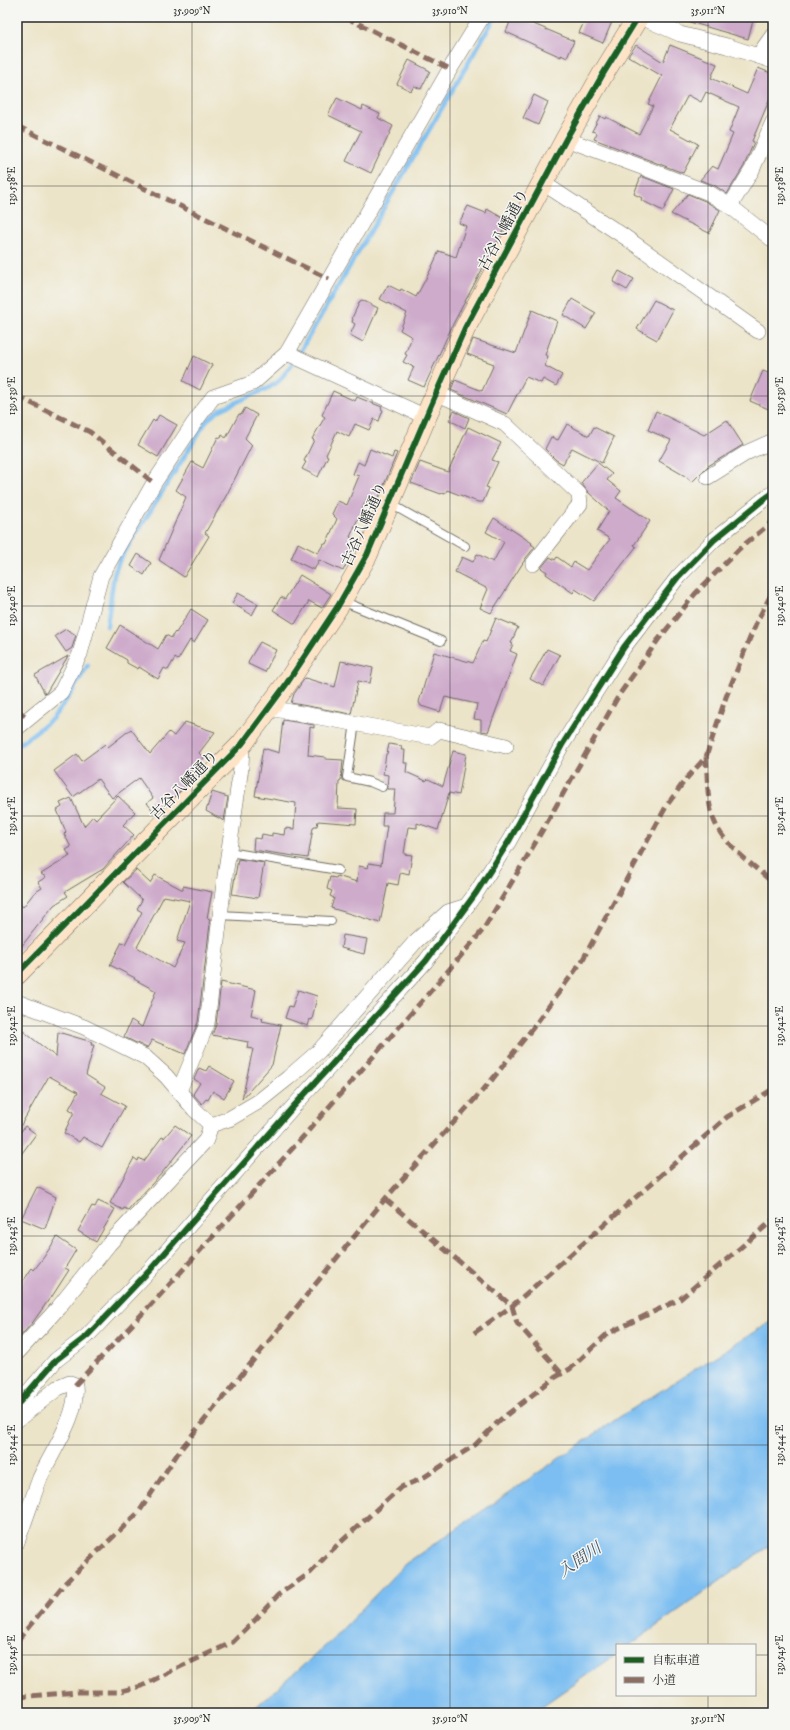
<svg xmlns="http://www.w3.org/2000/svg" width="790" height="1730" font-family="'IM FELL DW Pica','Noto Serif JP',serif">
<rect width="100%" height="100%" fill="#f6f6f2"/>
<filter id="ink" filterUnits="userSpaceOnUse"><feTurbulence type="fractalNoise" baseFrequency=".025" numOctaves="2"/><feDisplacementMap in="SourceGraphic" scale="8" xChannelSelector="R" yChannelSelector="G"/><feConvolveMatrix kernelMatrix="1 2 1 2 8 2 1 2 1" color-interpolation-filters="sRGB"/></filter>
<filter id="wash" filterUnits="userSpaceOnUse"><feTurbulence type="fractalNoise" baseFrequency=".012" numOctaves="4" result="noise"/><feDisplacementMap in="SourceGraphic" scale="16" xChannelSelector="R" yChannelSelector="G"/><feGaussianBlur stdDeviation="0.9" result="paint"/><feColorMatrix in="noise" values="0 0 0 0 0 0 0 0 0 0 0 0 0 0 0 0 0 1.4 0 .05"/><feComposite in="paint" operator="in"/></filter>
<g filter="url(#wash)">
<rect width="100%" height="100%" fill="#ece4c8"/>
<polygon fill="#7bbef1" stroke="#53748e" points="773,1320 773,1543 630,1645 617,1645 617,1654 532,1713 249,1713 331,1641 405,1564 618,1418"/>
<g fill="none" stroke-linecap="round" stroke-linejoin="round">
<g stroke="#7bbef1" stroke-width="4.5">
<polyline points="298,355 495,17"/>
<polyline points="107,626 114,575 119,561 207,420 220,410 270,387 279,381 292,364"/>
<polyline points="17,746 52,719 68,698 88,665"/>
</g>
</g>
<g id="blocks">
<g fill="#ceaacb" fill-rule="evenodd">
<polygon points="512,17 517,17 574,41 567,58 561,55 561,57 506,32"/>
<polygon points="586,17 614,17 603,43 579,33"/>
<polygon points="683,17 754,17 748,39 683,20"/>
<polygon points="636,45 663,62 670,45 717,64 711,78 747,94 758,68 773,74 773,91 752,141 754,142 744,166 727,194 714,185 700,180 712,166 718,169 733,134 729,132 739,107 706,92 701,102 688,95 670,129 698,144 683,173 594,139 597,133 592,131 600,116 605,119 606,117 639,134 653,106 648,104 662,76 628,56"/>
<polygon points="409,60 430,71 421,89 414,86 411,91 397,84"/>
<polygon points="534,95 548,102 538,125 523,118"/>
<polygon points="337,98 362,110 363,106 380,114 378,118 393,126 371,173 346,161 361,131 328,115"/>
<polygon points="641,176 674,189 663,211 641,200 642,198 634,194"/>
<polygon points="688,194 705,201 720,210 709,233 671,214"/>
<polygon points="468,206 486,213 487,209 508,221 454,322 424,387 408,380 414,367 403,362 407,355 405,354 412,337 400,330 407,313 380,299 388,285 400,291 401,289 416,297 431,269 439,251 456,257 466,226 459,223"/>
<polygon points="619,271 634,279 627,290 613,282"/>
<polygon points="572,299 596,313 586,329 563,315"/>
<polygon points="362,300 378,308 363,342 350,335 355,324 352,322 353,319 352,318 360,301"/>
<polygon points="654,300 673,310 657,340 637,329"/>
<polygon points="532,310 557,321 545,355 548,356 545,366 562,375 556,386 543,379 541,383 526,377 507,414 451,390 455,380 482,391 494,364 467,354 473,339 516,353"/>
<polygon points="194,356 212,365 200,390 183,381"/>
<polygon points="763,371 773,375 773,411 750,401"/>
<polygon points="333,391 355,401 357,397 382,407 381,409 383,410 379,421 374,419 369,430 355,424 349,437 337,431 326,455 328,456 318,477 302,469 306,462 304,461 314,440 312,439 325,417 322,415"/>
<polygon points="245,408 257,415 245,438 252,445 226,496 205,533 209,536 184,577 159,560 186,497 176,490 192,462 203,468 218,437 221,438 222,435 226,438 239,414 241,415"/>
<polygon points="454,411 469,418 465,428 449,420"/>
<polygon points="656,411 704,435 727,420 743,445 708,466 692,482 685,476 659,461 671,440 648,430"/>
<polygon points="159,415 177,425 158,457 138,445 153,420 155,422"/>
<polygon points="567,424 589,436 594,427 614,437 602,463 572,448 563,464 556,460 545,449 551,437 558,440"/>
<polygon points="468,427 501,443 492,460 498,462 486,487 489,488 483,502 478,502 447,490 445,494 442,493 441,494 411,483 420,462 448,472"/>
<polygon points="370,449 392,458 394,452 397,453 377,502 367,498 350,537 357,541 343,571 319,560 314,570 291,559 298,543 318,553 324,543 326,544 337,519 332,514 338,501 347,505 359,476 353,474 358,462 364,465"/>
<polygon points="598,463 612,474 607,480 621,491 616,498 650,521 634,545 636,547 594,601 575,589 573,593 546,574 547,572 541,568 550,557 555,560 557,557 571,567 574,562 587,570 610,539 597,531 609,511 588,492 581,483"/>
<polygon points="494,518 532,543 531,544 535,547 526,558 491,613 480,608 488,589 455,572 462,557 473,562 477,554 493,562 504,542 486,532"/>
<polygon points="138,554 151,563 144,575 131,566"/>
<polygon points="300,575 331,594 322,608 309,601 295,624 273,610 281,597 285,599"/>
<polygon points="238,593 258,604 252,615 232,603"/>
<polygon points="191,609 208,620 194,643 190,640 178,660 175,658 168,670 164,668 158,679 139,667 138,669 127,663 127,660 107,648 120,625 158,649 166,635 171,638 175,632 176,633"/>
<polygon points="496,618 518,627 511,643 513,644 510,651 517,654 488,732 481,731 481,720 474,719 477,704 445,697 440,712 421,706 419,702 434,652 473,663 483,641 486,642"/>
<polygon points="66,629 76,635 72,648 66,652 55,636"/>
<polygon points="260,642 276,650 265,672 248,664 249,660"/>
<polygon points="547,649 560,655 543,686 530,679"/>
<polygon points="68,656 46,693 45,694 35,675"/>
<polygon points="341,661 373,668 370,683 358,681 351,714 291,703 294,694 305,678 335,687"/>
<polygon points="283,720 314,725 314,728 310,727 308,755 325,757 325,759 343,760 341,780 339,781 338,808 357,809 356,824 318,821 317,826 314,826 314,828 313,828 308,858 253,850 254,838 261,839 262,834 272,836 272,833 284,835 285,828 294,829 296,803 255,796 263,748 279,753"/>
<polygon points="185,722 215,732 199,753 204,758 184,780 187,784 168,803 154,812 147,803 153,798 139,778 112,798 98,779 73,797 54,771 77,754 82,761 105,744 108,747 131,729 150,754 169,732 174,736"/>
<polygon points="389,744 402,746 401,750 405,750 404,763 407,763 406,772 426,781 428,779 443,786 453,751 466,754 459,795 449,793 438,830 417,823 417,828 408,827 404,854 412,855 409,874 401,872 400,874 398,885 388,883 380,923 331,908 334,898 330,896 332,891 327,889 330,877 336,878 337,876 357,882 359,866 368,868 369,863 381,865 387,826 382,826 383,813 393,813 395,789 387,789 388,775 383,774 386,754 387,754"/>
<polygon points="212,792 228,797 224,821 206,811"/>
<polygon points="118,796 135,812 123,825 134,835 103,869 65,892 68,896 54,905 17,952 17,902 23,907 34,893 42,888 38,882 46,877 41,874 70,856 66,850 71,847 64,834 66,832 57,810 62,807 60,803 71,798 84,826 93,816 96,819"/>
<polygon points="238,859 264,863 258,898 232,894"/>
<path d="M 136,870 L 150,883 L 155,875 L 183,890 L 183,886 L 212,892 L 207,918 L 210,919 L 209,924 L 210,924 L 198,1022 L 185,1054 L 152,1040 L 147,1048 L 124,1037 L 131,1020 L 142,1027 L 156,991 L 134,979 L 135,978 L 110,965 L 122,942 L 125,944 L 142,912 L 137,909 L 142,900 L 123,882 ZM 164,896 L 190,901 L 177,941 L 185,943 L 173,968 L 137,947 Z"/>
<polygon points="343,935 367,939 364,954 341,948"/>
<polygon points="221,982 256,990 251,1015 263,1018 262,1021 281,1025 272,1065 242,1099 253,1049 247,1048 248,1042 212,1035 216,1025"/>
<polygon points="298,990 317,996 312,1020 310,1019 308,1026 285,1018 289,1006 292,1007"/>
<polygon points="23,1031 56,1057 58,1032 92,1042 91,1045 94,1045 86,1075 105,1087 101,1093 125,1106 102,1148 83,1137 79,1142 64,1133 74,1112 69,1109 78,1092 49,1076 17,1132 17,1048"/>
<polygon points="209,1066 234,1081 224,1098 213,1091 208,1100 206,1099 202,1104 193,1094 200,1083 194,1079 199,1068 206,1071"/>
<polygon points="175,1125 191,1136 162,1173 137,1200 136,1200 128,1210 124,1208 123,1210 110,1203 134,1158 138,1161 139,1158 144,1161 162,1137 164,1138"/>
<polygon points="25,1126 36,1134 17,1160 17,1137"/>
<polygon points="37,1187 56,1197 45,1229 21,1219"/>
<polygon points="98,1201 115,1209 96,1242 78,1231 92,1206 95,1207"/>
<polygon points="57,1237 76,1250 65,1268 69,1270 51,1298 50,1298 33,1322 17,1340 17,1290 32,1268 34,1270 44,1257"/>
</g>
</g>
</g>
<g filter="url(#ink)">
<use href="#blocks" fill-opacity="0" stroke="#6f6c62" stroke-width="1"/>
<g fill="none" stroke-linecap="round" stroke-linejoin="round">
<defs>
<g id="lane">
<polyline points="389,503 465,546"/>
<polyline points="342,601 441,641"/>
<polyline points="355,723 347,777 370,782 382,787"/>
<polyline points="229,852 338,870"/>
<polyline points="220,915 331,921"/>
</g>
<g id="street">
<polyline points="641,17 680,34 727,46 773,61"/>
<polyline points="758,56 773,35"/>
<polyline points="566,139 647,169 709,193 730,206 773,240"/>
<polyline points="543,183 625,237 758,331"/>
<polyline points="730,206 752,170 773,122"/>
<polyline points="287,353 426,417"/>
<polyline points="436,393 505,424 579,494 580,504 533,564"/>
<polyline points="708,477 748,452 773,441"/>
<polyline points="269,708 430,737 439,730 506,746"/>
<polyline points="17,728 61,692 80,654 101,576 154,483 194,423 213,397 253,383 287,353 450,69 482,17"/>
<polyline points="17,1002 84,1027 145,1057 166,1076 194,1109 211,1125 229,1119 258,1102 288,1078 319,1051 416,941 448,912 467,906"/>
<polyline points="179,1091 207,1024 224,883 241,768 242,744"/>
<polyline points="17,1353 58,1308 109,1244 206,1140 211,1125"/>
<polyline points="17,1405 56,1360 87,1336 150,1270 293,1107 426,961 476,893 509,841 562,745 624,647 678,577 714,540 763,500 773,493"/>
<path d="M 17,1420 L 58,1388 L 70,1383 L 75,1385 C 79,1415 52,1451 40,1478 C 32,1499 25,1521 17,1542"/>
</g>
<polyline id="secondary" points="17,974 242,744 285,686 338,606 367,555 431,405 465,328 566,139 603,74 638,17"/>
</defs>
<use href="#lane" stroke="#6f6c62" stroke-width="10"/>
<use href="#street" stroke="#6f6c62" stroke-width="16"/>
<use href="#secondary" stroke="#6f6c62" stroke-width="22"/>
<use href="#lane" stroke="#fff" stroke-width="8"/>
<use href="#street" stroke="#fff" stroke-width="15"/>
<use href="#secondary" stroke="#fee4c6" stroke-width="21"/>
<g stroke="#8d6e63" stroke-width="5" stroke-dasharray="10 5" stroke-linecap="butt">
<polyline points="345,17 450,69"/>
<polyline points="17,126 329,279"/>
<polyline points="17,396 90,432 154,483"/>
<polyline points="17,710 29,719"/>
<path d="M 706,757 C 708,779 706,806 717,827 C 726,846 757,868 773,883"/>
<polyline points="385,1199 512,1306 517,1323 562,1374"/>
<polyline points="474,1333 512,1306 727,1117 773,1089"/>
<polyline points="75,1385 160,1295 301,1139 442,978 483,930 534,845 619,695 658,640 695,594 739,549 773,521"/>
<polyline points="17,1641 66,1582 139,1512 180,1450 385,1199 491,1081 532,1029 582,961 667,805 686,779 706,757 726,697 756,623 773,591"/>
<polyline points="17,1697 78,1692 117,1692 142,1686 171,1671 233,1642 256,1619 278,1595 310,1573 331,1551 401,1487 421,1479 475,1445 500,1420 554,1378 570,1369 607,1334 680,1299 773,1220"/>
</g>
<defs>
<g id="cycleway">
<polyline points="17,974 242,744 285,686 338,606 367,555 431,405 465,328 566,139 603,74 638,17"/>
<polyline points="17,1405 56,1360 87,1336 150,1270 293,1107 426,961 476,893 509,841 562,745 624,647 678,577 714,540 763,500 773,493"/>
</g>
</defs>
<use href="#cycleway" stroke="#f6f6f2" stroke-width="8"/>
<use href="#cycleway" stroke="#1b5e20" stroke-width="6"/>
</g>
</g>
<path fill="none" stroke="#2b2b2b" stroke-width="1" stroke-opacity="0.45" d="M 192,17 L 192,1713M 450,17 L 450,1713M 708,17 L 708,1645M 17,186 L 773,186M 17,396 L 773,396M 17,606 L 773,606M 17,816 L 773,816M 17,1026 L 773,1026M 17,1236 L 773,1236M 17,1445 L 773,1445M 17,1655 L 617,1655M 755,1655 L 773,1655M 708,1695 L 708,1713"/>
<g text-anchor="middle" stroke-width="3" stroke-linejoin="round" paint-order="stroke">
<g font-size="15" fill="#2b2b2b" stroke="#f6f6f2">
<text transform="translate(503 230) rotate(-62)" y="5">古谷八幡通り</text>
<text transform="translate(364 524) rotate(-66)" y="5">古谷八幡通り</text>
<text transform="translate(184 785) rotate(-46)" y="5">古谷八幡通り</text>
</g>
<g font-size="16" font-style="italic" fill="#435766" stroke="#f6f6f2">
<text transform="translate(579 1559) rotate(-34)" y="6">入間川</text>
</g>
</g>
<rect width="790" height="1730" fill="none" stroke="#f6f6f2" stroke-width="44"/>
<rect x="616" y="1644" width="140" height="52" fill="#f6f6f2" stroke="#a5a5a2"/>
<rect x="624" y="1657" width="20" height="6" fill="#1b5e20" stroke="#a5a5a2"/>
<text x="652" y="1664" font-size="12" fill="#2b2b2b">自転車道</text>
<rect x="624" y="1677" width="20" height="6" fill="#8d6e63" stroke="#a5a5a2"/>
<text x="652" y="1684" font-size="12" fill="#2b2b2b">小道</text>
<rect x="22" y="22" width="746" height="1686" fill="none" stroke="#2b2b2b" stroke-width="1.5"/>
<g font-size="10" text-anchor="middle" fill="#2b2b2b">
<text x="192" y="14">35.909°N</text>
<text x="450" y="14">35.910°N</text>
<text x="708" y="14">35.911°N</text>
<text transform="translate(779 186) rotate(-90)" y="4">139.538°E</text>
<text transform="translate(11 186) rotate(-90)" y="4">139.538°E</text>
<text transform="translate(11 396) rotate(-90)" y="4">139.539°E</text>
<text transform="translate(779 396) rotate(-90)" y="4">139.539°E</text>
<text transform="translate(11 606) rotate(-90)" y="4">139.540°E</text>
<text transform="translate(779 606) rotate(-90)" y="4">139.540°E</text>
<text transform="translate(779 816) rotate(-90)" y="4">139.541°E</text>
<text transform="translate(11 816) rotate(-90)" y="4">139.541°E</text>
<text transform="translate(779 1026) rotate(-90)" y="4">139.542°E</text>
<text transform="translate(11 1026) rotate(-90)" y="4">139.542°E</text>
<text transform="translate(779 1236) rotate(-90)" y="4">139.543°E</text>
<text transform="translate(11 1236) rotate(-90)" y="4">139.543°E</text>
<text transform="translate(11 1445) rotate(-90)" y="4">139.544°E</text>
<text transform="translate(779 1445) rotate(-90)" y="4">139.544°E</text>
<text transform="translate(779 1655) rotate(-90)" y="4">139.545°E</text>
<text transform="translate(11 1655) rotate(-90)" y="4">139.545°E</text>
<text x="192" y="1722">35.909°N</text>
<text x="450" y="1722">35.910°N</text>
<text x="708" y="1722">35.911°N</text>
</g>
</svg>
